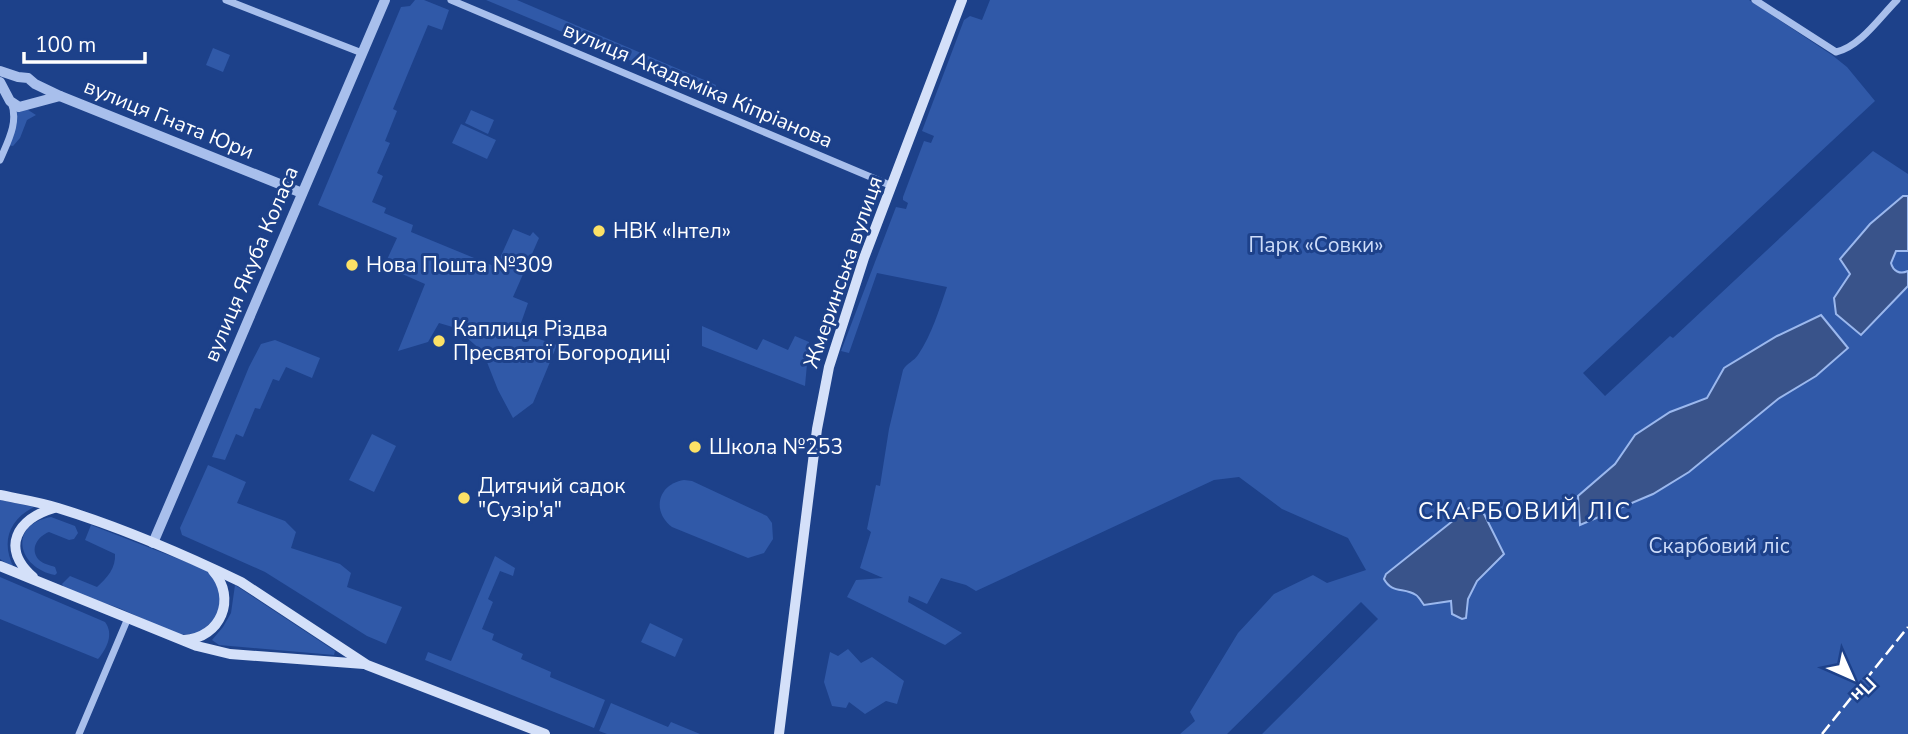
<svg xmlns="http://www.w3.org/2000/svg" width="1908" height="734" font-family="'Nunito Sans',sans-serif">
<rect width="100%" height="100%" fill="#1d418a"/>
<g fill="#3059a8">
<polygon points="415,0 424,0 449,10 442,30 428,25 393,109 397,111 385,141 390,143 377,173 383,176 372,202 386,208 384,213 413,225 411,232 496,267 513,229 530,236 533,232 539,238 513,297 528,303 521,323 533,337 557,345 533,403 513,418 498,390 483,352 456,328 439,323 428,342 398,351 425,284 384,266 397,238 318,205 401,7 410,6"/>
<polygon points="486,0 517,0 716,85 713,95"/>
<path d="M 990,0 L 1749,0 L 1832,55 L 1847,67 L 1875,101 L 1583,373 L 1605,396 L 1670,336 L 1673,338 L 1873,151 L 1908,174 L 1908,734 L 1262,734 L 1378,619 L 1361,602 L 1227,734 L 1180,734 L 1195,721 L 1190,712 L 1238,633 L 1274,594 L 1313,575 L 1327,583 L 1366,570 L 1348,538 L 1282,509 L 1239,477 L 1214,480 L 976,591 L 966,585 L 941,578 L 927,604 L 909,596 L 908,602 L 962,633 L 945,645 L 847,597 L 856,580 L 883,578 L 860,568 L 871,532 L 867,529 L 876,485 L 880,486 L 889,429 L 903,370 C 907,363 914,361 918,355 C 932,334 939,310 947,287 L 877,273 L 849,353 L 841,351 L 896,207 L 906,209 L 908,203 L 903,200 L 903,197 L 924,141 L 931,143 L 934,136 L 922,131 L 964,20 L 970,16 L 982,20 Z"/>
<polygon points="213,48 230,55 223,72 206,65"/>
<polygon points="25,108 36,115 27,120 20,138 13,146 7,145 16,111"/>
<polygon points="471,110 494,120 488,134 465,123"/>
<polygon points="461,124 496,140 487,159 452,143"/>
<polygon points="702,326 757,350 763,339 788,350 795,336 809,342 805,386 702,346"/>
<polygon points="275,340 320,358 312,378 286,367 279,381 273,379 260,409 255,408 243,437 236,434 225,460 212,457 249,367 261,344"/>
<polygon points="372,434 396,446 374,492 349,480"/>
<polygon points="208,465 246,482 237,503 285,521 296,532 291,548 340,564 351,573 347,587 402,607 386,644 367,636 265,572 182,535 180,528"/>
<path d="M 684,480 L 692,481 L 767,516 L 772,523 L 773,539 L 764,553 L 748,558 L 672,527 C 651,511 658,484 684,480 Z"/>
<path d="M 0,500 L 34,507 C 8,520 1,543 14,568 L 0,559 Z"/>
<path d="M 51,517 L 75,526 L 78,533 L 74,539 L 69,540 L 49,532 C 38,536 29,549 39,560 C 43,564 50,565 55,567 L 57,573 L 55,575 C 18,568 7,525 51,517 Z"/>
<path d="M 91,525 L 207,570 L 216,580 L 222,600 L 215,619 L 199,633 L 179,635 L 119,608 L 64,589 L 62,584 L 70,576 L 97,587 C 107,578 116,568 115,554 L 85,540 Z"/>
<polygon points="495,556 515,568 513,576 500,571 488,599 493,602 482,629 494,634 492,640 523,654 521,659 551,672 550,677 605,700 594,728 425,660 428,652 451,661"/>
<path d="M 0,577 L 105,622 C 114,634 107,648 98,659 L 0,619 Z"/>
<polygon points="235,585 335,651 334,655 219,645 212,640 223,627 231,613"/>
<polygon points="650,623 683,639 675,657 641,642"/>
<polygon points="848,649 861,663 872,657 904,681 897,704 886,701 865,714 849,702 846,708 832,706 824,682 830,652 838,656"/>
<polygon points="611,703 668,727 671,722 700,734 607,734 599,731"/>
</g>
<g fill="#39538a" stroke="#9bb8ee" stroke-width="2">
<path d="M 1903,196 L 1908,196 L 1908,251 L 1896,251 L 1891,263 C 1893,271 1900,275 1908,271 L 1908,286 L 1861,335 L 1836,314 L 1834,298 L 1850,274 L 1840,259 L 1870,224 Z"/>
<polygon points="1821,315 1848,348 1816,376 1778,399 1689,472 1653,494 1580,525 1578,496 1615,464 1635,435 1670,412 1707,398 1724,368 1777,336"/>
<path d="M 1480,506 L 1504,554 L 1477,581 L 1468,599 L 1466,618 L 1462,619 L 1452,614 L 1451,601 L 1424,605 C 1421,601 1419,597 1416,595 C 1404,587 1392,594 1384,579 L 1386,574 L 1469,508 Z"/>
</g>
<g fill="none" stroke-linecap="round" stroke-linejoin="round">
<g stroke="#a8bfec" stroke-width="7">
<polyline points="226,0 362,53"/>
<polyline points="451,0 892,186"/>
<path d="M 1755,0 L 1836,52 C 1860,47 1880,17 1897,0"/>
<path d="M 0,160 C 8,141 19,122 11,102"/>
<polyline points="79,734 128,618"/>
</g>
<g stroke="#a8bfec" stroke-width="10">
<polyline points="0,71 18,77 28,78 35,84 60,96 302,193"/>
<polyline points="0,82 10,101 19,107 60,96"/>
<polyline points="153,543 385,0"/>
</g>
<g stroke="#d4e0f9" stroke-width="10">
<path d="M 0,495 C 19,499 39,502 58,508 C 120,527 183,554 241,582 L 367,665 L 545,734"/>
<polyline points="0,566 197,646 230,654 364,664"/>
<path d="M 33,577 C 0,548 17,519 54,508"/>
<path d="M 184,640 C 221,638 237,598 213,571"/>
<polyline points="779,734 817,429 829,367 864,258 962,0"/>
</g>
<polyline stroke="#fff" stroke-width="2.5" stroke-dasharray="12 5" stroke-linecap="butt" points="1822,734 1908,627"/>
</g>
<g fill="#fce166" stroke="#1d418a" stroke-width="2.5">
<circle cx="599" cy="231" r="7"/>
<circle cx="352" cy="265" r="7"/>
<circle cx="439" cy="341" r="7"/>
<circle cx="695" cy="447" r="7"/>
<circle cx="464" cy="498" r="7"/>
</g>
<g text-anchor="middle" stroke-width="6" stroke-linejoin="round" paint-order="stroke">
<g font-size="21" fill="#fff" stroke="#1d418a">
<text transform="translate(698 85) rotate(23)" y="7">вулиця Академіка Кіпріанова</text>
<text transform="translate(169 119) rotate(22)" y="7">вулиця Гната Юри</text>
<text transform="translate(251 264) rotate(-67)" y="7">вулиця Якуба Коласа</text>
<text transform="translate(843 272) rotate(-71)" y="7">Жмеринська вулиця</text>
</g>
<g font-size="21" fill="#fff" stroke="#1d418a" text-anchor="start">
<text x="613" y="238">НВК «Інтел»</text>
<text x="366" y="272">Нова Пошта №309</text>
<text x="453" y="336">Каплиця Різдва<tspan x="453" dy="24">Пресвятої Богородиці</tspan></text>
<text x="709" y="454">Школа №253</text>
<text x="478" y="493">Дитячий садок<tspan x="478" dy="24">"Сузір'я"</tspan></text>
</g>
<g font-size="21" fill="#cddcf9" stroke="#1d418a">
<text x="1316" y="252">Парк «Совки»</text>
<text x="1719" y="553">Скарбовий ліс</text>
</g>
<g font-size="23" letter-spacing="2" fill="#fff" stroke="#1d418a">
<text x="1525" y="519">СКАРБОВИЙ ЛІС</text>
</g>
</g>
<g transform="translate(1852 678) rotate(135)" stroke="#1d418a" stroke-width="5" paint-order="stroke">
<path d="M0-5L12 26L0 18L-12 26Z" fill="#ffffff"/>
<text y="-10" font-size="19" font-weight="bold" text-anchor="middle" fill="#ffffff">Пн</text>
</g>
<path d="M24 52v10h121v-10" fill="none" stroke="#ffffff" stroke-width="3.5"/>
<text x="35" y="52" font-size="21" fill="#ffffff" stroke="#1d418a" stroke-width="5" paint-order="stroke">100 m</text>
</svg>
